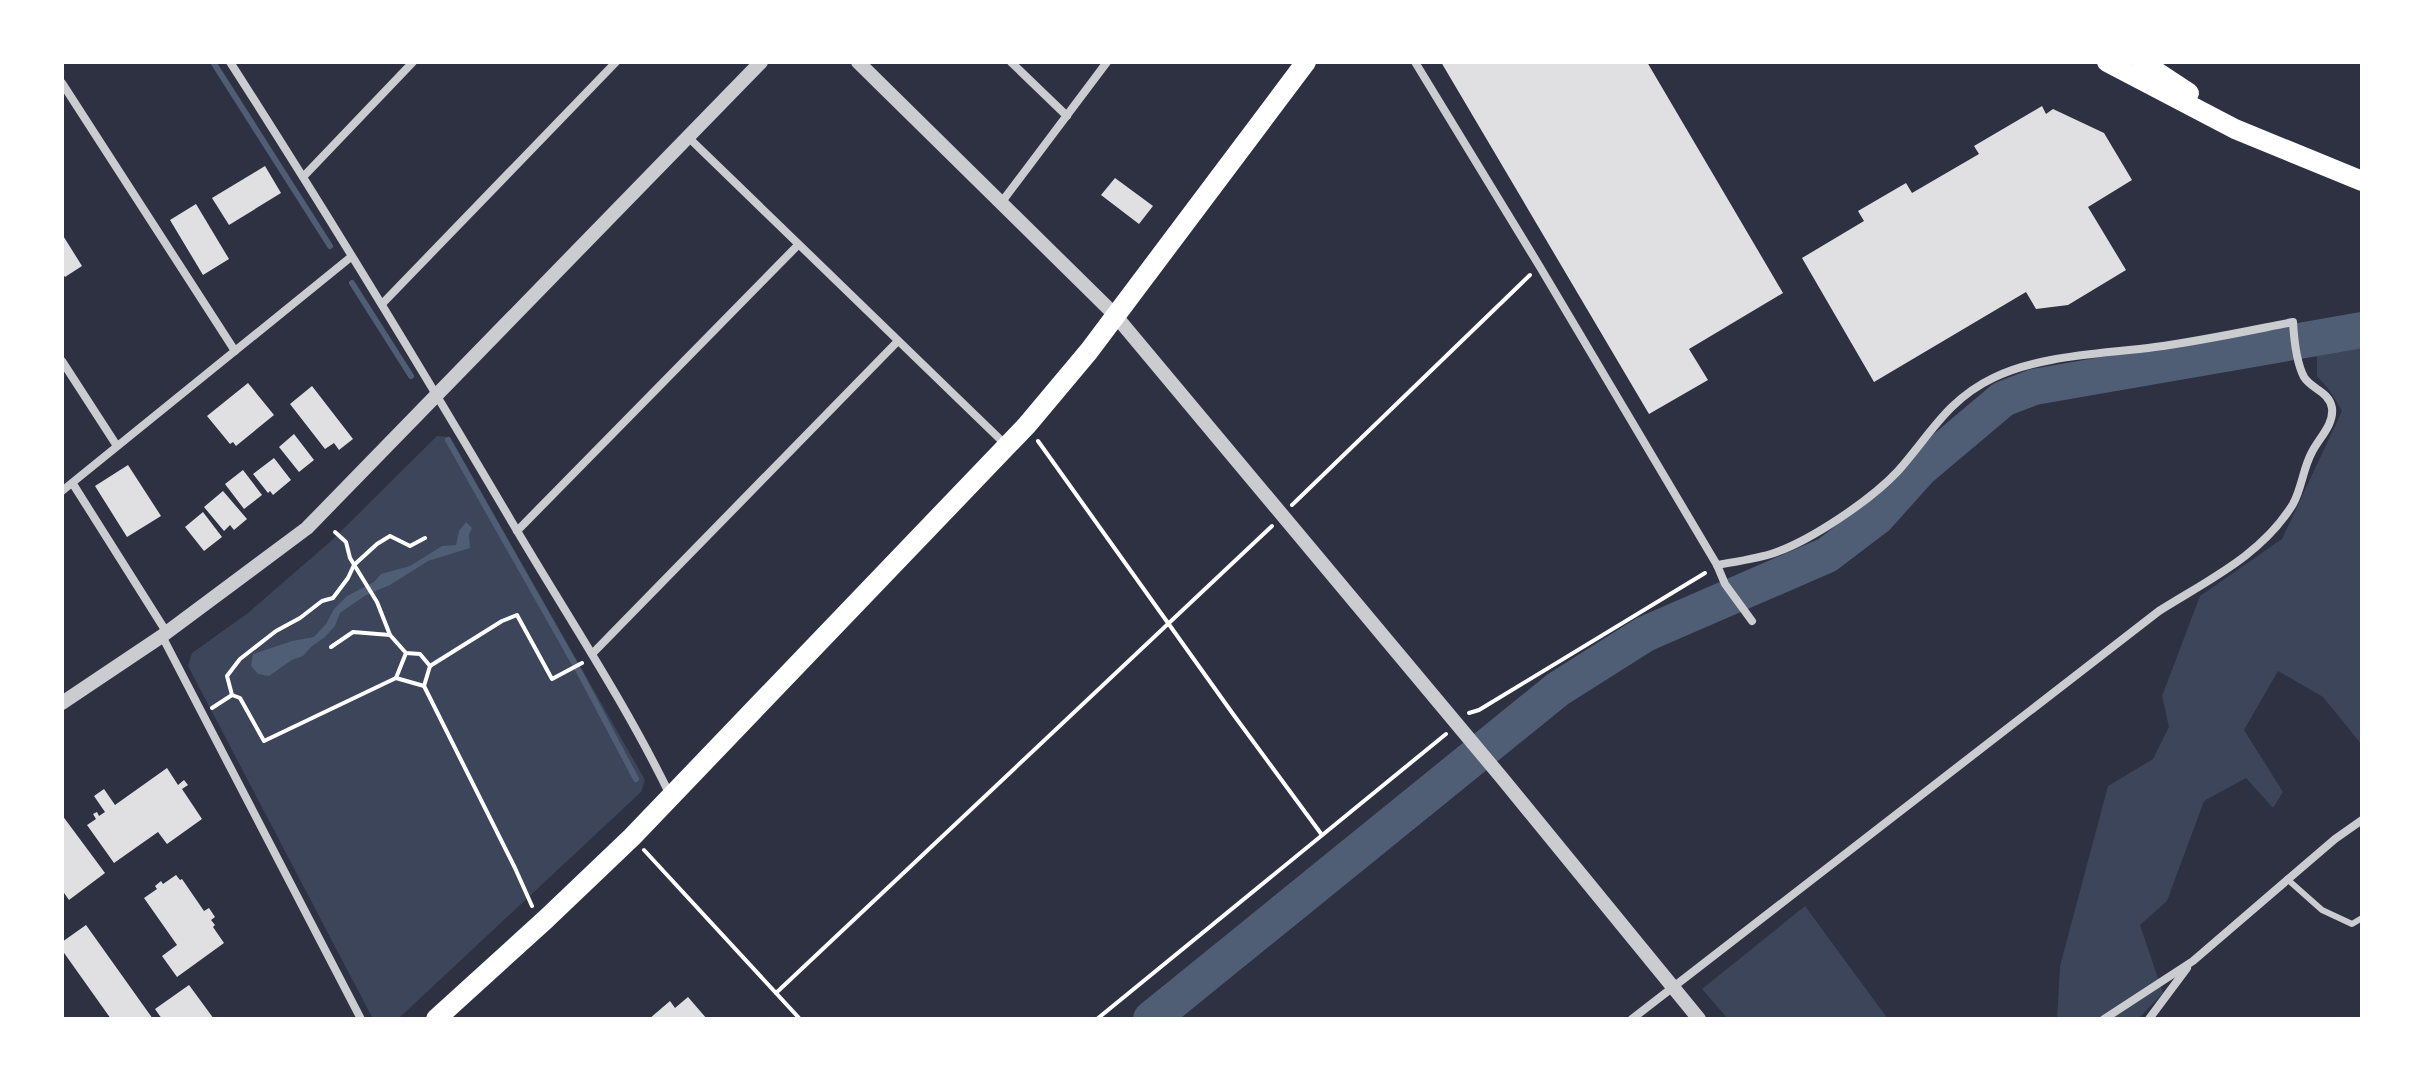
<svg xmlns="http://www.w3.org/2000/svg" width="2424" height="1081" font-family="'Space Grotesk',sans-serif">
<rect width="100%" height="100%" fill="#2d3142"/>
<g fill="#3c4559">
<polygon points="2362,343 2362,745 2323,697 2278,671 2244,730 2283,792 2273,808 2246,778 2204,801 2167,901 2140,925 2163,993 2138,1019 2057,1019 2060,966 2108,786 2153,759 2169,727 2162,696 2200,596 2282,539 2342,411 2330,391 2317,376 2317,356"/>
<polygon points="437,436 450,437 645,780 641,792 398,1019 373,1019 188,666 192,653 248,613 331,541"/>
<polygon points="1805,906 1888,1019 1728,1019 1702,989"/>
</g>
<polygon fill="#4f5d75" points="466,522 472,528 469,535 470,548 428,561 390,585 366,595 340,613 335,626 325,637 312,646 303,656 292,660 269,676 258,674 251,666 253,654 292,641 314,637 326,624 334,609 347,596 374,582 381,574 410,566 442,546 456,545 459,531"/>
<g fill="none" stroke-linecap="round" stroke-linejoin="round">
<g stroke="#4f5d75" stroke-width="6">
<polyline points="213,62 330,246"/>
<polyline points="352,283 411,376"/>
<polyline points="448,440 581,675 636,779"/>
</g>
<polyline stroke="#4f5d75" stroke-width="36" points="1151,1019 1558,689 1645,634 1827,555 1877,517 1920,469 2003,399 2034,387 2362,330"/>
</g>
<g fill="#e0e0e3">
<polygon points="1441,62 1647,62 1783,293 1689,349 1708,380 1649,414"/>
<polygon points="2042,106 2046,114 2053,109 2104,133 2132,180 2088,207 2126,270 2068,305 2036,309 2026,292 1874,382 1802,258 1864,221 1858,211 1906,183 1912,193 1979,154 1974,146"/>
<polygon points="265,166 281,193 229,225 212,198"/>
<polygon points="1115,178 1153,206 1139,224 1101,195"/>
<polygon points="196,204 229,259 203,275 170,220"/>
<polygon points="62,234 82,266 65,277 62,273"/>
<polygon points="248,383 274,415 236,446 233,442 230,444 207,416"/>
<polygon points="312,386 353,439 339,450 334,443 325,449 290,404"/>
<polygon points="294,434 314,460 299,472 279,447"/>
<polygon points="274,458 291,480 273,495 270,491 268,493 253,474"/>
<polygon points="128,465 161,516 127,537 95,486"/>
<polygon points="243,470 262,495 244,509 225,484"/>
<polygon points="223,491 247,519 234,530 230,525 224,531 204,507"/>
<polygon points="203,512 222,537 204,551 185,527"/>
<polygon points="167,768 178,785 184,780 188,785 182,789 202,819 167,844 158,832 114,863 87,825 96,819 93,814 97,812 99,816 105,812 94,796 104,789 115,805"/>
<polygon points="62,815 105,873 69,900 62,890"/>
<polygon points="176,875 180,880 182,879 204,911 209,908 215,917 211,920 215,925 213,927 224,943 177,977 162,956 177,945 144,898 157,889 155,886 161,881 163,884"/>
<polygon points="86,925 153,1019 111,1019 62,950 62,942"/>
<polygon points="189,985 214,1019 162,1019 155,1009"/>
<polygon points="688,997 707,1019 649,1019 670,1001 675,1008"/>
</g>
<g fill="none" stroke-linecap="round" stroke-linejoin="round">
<g stroke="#fff" stroke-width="4">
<polyline points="1038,441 1233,714 1322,835"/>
<polyline points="1292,505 1530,275"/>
<polyline points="335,532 346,542 350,558 377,602 390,635"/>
<polyline points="331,647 353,632 390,635 406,653 420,654 430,666"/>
<polyline points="396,678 406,653"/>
<polyline points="424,686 515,868 532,906"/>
<polyline points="232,695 227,676 240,659 276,631 300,618 322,601 333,598 348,578 354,565 377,544 390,536 410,546 425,538"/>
<polyline points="212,708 232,695 240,698 264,741 396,678 424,686 430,666 502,621 517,615 552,679 582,663"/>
<polyline points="1469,713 1479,710 1705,573"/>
<polyline points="644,850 800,1019"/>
<polyline points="776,993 1272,526"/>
<polyline points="1097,1019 1446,734"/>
</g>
<polyline stroke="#caccd0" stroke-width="6" points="2287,879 2322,910 2352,924 2362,918"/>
<g stroke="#caccd0" stroke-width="8">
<path d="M 230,62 C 329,216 423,371 516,529 C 568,617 626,704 671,797"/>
<polyline points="1011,62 1067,116"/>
<polyline points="1415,62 1540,267 1717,565 1725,584 1752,621"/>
<polyline points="62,83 235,351"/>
<polyline points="689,138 1006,445"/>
<polyline points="304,176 413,62"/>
<polyline points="1001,203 1107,62"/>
<polyline points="382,304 616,62"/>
<polyline points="62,361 117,446"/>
<polyline points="73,484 167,633"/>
<polyline points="62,491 351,257"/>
<polyline points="517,531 798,245"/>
<polyline points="162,636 361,1019"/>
<polyline points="592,654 897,342"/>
<path d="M 1632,1019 L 2159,611 C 2208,580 2262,555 2293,504 C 2302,488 2303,468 2312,452 C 2319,438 2334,425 2332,408 C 2329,391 2311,389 2304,377 C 2296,362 2294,339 2293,322 C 2247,331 2201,341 2155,347 C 2104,354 2039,355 1993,378 C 1947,400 1930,435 1898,471 C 1871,500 1809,542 1771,554 C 1754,559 1735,562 1717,565"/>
<polyline points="2104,1019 2193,961 2335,839 2362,820"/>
<polyline points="2149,1019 2187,968"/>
</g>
<g stroke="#caccd0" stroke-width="14">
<polyline points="858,62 1115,315 1502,778 1699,1019"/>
<polyline points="62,703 162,636 307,528 761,62"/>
</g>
<g stroke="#fff" stroke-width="20">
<polyline points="2107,62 2235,129 2362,181"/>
<polyline points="2142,62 2189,93"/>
<polyline points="436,1019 546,919 632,837 1027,425 1089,351 1306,62"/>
</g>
</g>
<rect width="2424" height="1081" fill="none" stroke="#ffffff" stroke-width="128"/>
</svg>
